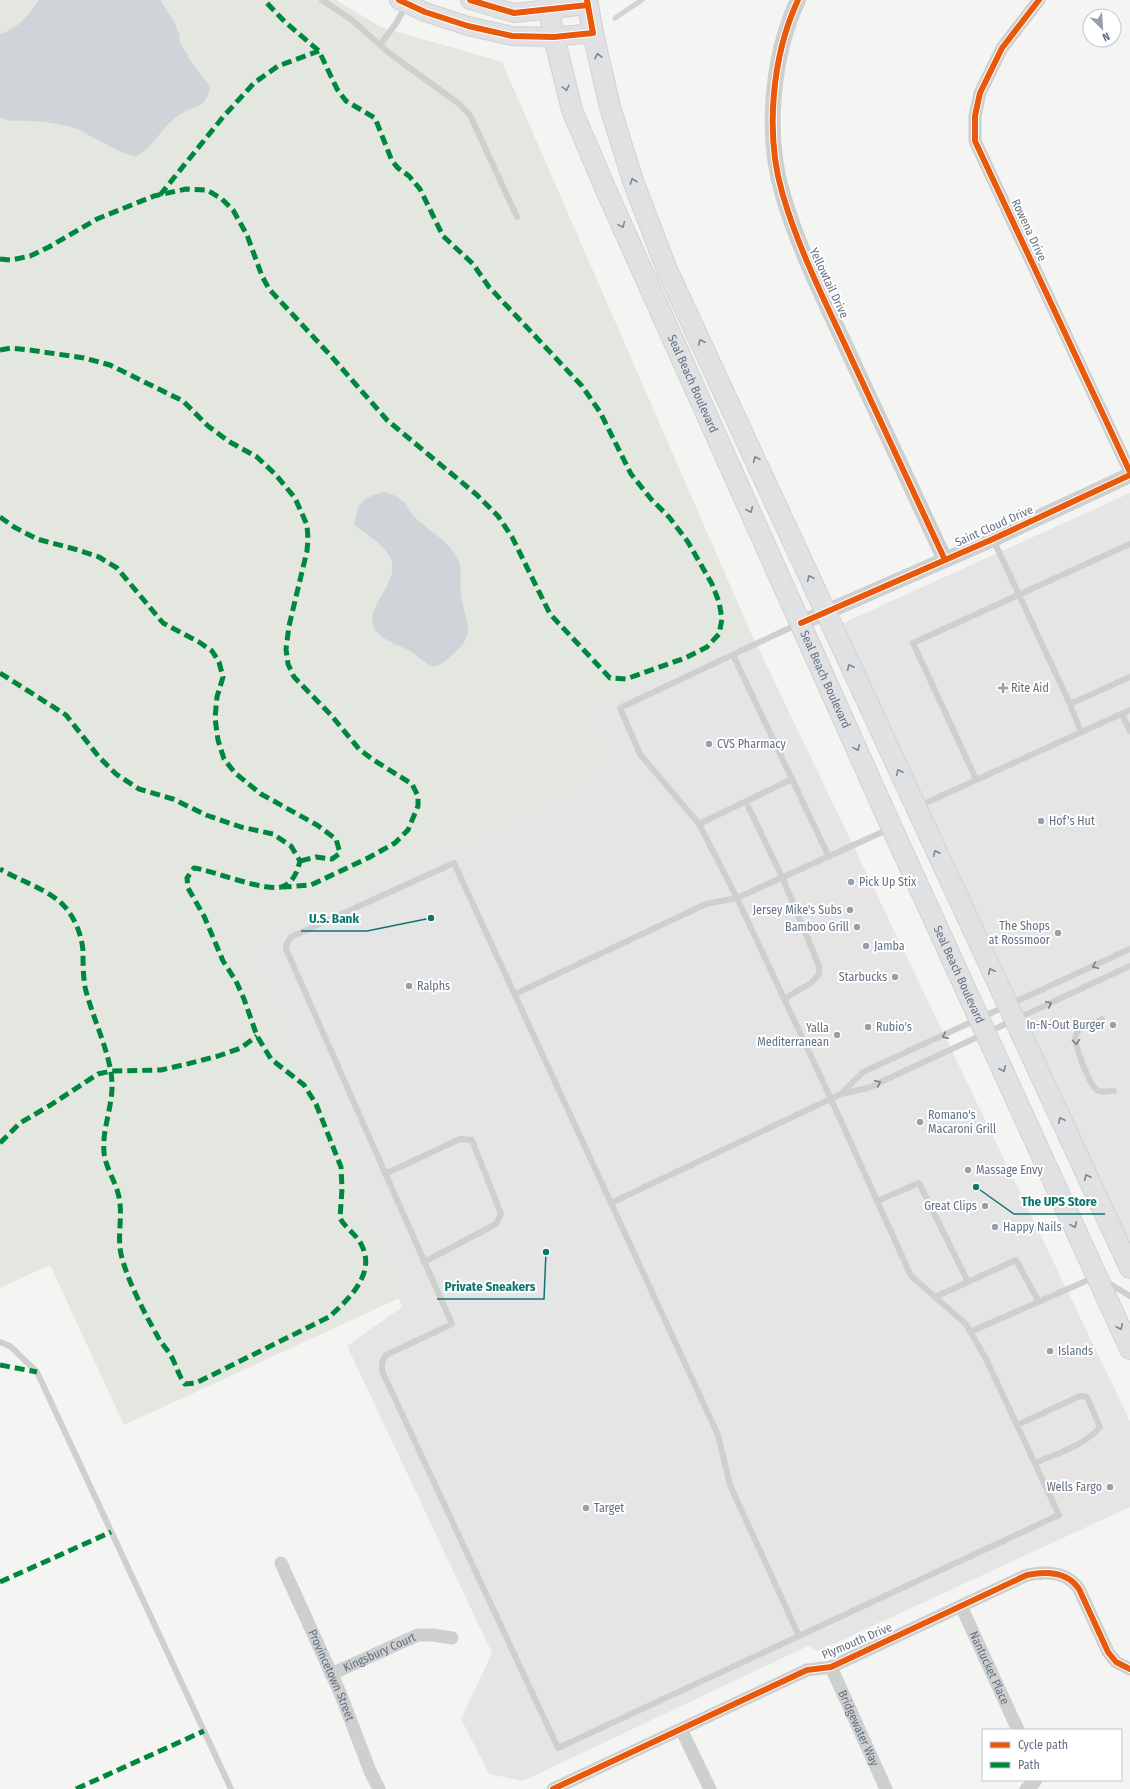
<svg xmlns="http://www.w3.org/2000/svg" width="1130" height="1789" font-family="'Fira Sans Condensed',sans-serif">
<rect width="100%" height="100%" fill="#f4f4f2"/>
<g fill="#e4e5e4">
<polygon points="1130,493 1130,1242 841,624"/>
<polygon points="751,633 1130,1421 1130,1507 818,1651 808,1646 523,1781 489,1774 461,1719 492,1653 347,1346 402,1307 248,943 596,780 606,751 590,712"/>
</g>
<polygon fill="#e3e7e0" points="0,0 336,0 381,27 502,62 751,633 590,712 606,751 596,780 248,943 404,1296 124,1425 50,1265 0,1288"/>
<g fill="#ced4d8">
<path d="M 39,0 L 160,0 L 174,22 L 179,34 L 180,42 L 192,63 L 210,87 C 206,110 192,105 176,117 C 164,125 148,154 135,156 C 126,157 88,134 77,129 C 63,124 44,121 29,121 C 19,120 9,123 0,117 L 0,34 C 18,29 29,14 39,0 Z"/>
<path d="M 383,492 C 389,493 395,495 400,499 C 407,503 407,507 411,513 C 425,530 449,539 458,560 C 463,571 459,583 461,594 C 464,623 479,632 453,654 C 446,660 442,665 433,667 C 425,663 418,656 410,651 C 399,645 384,641 376,631 C 360,609 403,582 390,557 C 384,545 365,533 354,525 C 358,502 361,499 383,492 Z"/>
</g>
<g fill="none" stroke-linecap="round" stroke-linejoin="round">
<polyline stroke="#ced4d8" stroke-width="5" points="615,18 642,0"/>
<defs>
<g id="secondary">
<polyline points="399,0 425,12 468,26 512,36 554,37 593,33"/>
<polyline points="470,0 514,13 588,5"/>
</g>
<g id="primary">
<path id="s5" d="M 547,0 L 554,37 L 572,110 L 606,190 L 892,828 L 1130,1349"/>
<polyline points="587,0 593,33 610,107 633,181 667,270 1130,1268"/>
</g>
</defs>
<use href="#secondary" stroke="#cfd1d1" stroke-width="20"/>
<use href="#primary" stroke="#d1d2d1" stroke-width="22"/>
<g stroke="#cecfcf" stroke-width="6">
<polyline points="322,0 352,20 380,45"/>
<polyline points="406,5 397,22 380,45 389,53 458,103 470,115 517,217"/>
<polyline points="993,539 1070,704 1130,677"/>
<polyline points="798,624 620,708 640,754 699,824 737,898 831,1099 911,1276 966,1324 987,1361 1059,1515 558,1748 382,1371 382,1362 386,1355 452,1324 286,949 287,943 291,937 454,863 718,1435 730,1485 799,1636"/>
<polyline points="733,655 829,857"/>
<polyline points="1070,704 1081,732"/>
<polyline points="1122,714 1130,731"/>
<polyline points="976,779 913,643 1130,544"/>
<polyline points="746,802 783,879 819,966 819,974 811,983 784,999"/>
<polyline points="919,806 1130,710"/>
<polyline points="699,824 792,779"/>
<polyline points="515,994 706,904 737,898 889,829"/>
<path d="M 1102,1019 C 1093,1023 1080,1026 1076,1035 C 1072,1041 1089,1081 1094,1087 C 1099,1094 1107,1091 1114,1091"/>
<polyline points="842,1093 863,1072 1130,949"/>
<polyline points="385,1174 460,1139 472,1140 501,1214 496,1224 424,1262"/>
<polyline points="877,1201 919,1183 968,1282 1016,1260 1039,1302"/>
<polyline points="611,1203 841,1094 868,1088 1130,966"/>
<polyline points="1105,1281 1130,1296"/>
<polyline points="935,1297 968,1282"/>
<polyline points="970,1332 1095,1277"/>
<polyline points="0,1342 10,1346 37,1372 231,1789"/>
<path d="M 1017,1425 L 1080,1396 L 1087,1397 L 1100,1427 C 1086,1445 1055,1454 1035,1463"/>
</g>
<g stroke="#cecfcf" stroke-width="13">
<polyline points="1039,0 1002,48 980,93 975,116 975,141 1130,472"/>
<path id="s1" d="M 281,1563 L 341,1695 L 370,1771 L 379,1789"/>
<path id="s2" d="M 961,1606 L 1018,1730"/>
<path id="s3" d="M 831,1667 L 886,1789"/>
<path id="s4" d="M 331,1674 L 418,1635 L 433,1635 L 452,1638"/>
<polyline points="681,1729 710,1789"/>
<path d="M 553,1789 L 807,1670 L 831,1667 L 1027,1575 C 1046,1571 1067,1571 1079,1589 L 1108,1652 L 1116,1662 L 1130,1669"/>
<polyline points="1026,1789 1034,1783 1036,1780"/>
</g>
<g stroke="#cecfcf" stroke-width="16">
<path d="M 798,0 C 772,56 765,133 782,192 C 799,252 828,307 853,362 C 884,428 915,494 945,560"/>
<polyline points="801,623 993,539 1130,475"/>
</g>
<use href="#secondary" stroke="#e0e1e2" stroke-width="18"/>
<use href="#primary" stroke="#e0e1e2" stroke-width="20"/>
<g stroke="#00873e" stroke-width="5" stroke-dasharray="10 5" stroke-linecap="butt">
<polyline points="160,195 223,117 254,83 278,66 319,51"/>
<polyline points="0,259 11,260 30,256 49,247 97,219 154,196 186,189 207,190 222,199 233,210 247,235 262,276 269,289 331,356 387,420 477,495 498,516 512,537 550,614 610,678 626,679 685,658 707,647 719,634 722,619 719,602 712,584 688,542 669,517 651,499 631,474 600,412 582,386 489,287 473,264 443,236 420,189 409,176 398,168 392,161 375,118 346,101 337,89 319,51 285,22 264,0"/>
<polyline points="0,350 11,348 30,350 84,358 110,365 183,401 208,426 228,441 257,457 276,475 295,498 307,525 308,539 307,551 289,626 286,649 288,664 294,677 331,715 359,749 372,759 412,784 418,796 418,806 408,830 395,843 368,858 311,885 283,887"/>
<polyline points="0,517 14,527 37,539 78,550 99,557 117,568 163,623 199,642 212,651 219,662 223,677 217,697 215,718 218,740 224,759 235,773 261,794 317,825 336,839 340,853 332,859 316,857 300,861"/>
<path d="M 0,673 L 66,715 L 99,757 L 116,774 L 139,789 L 173,799 L 206,815 L 241,827 L 273,834 L 291,846 L 300,861 C 297,872 294,881 284,886 C 269,894 212,870 194,868 L 187,878 L 188,888 L 204,916 L 223,961 L 236,981 L 244,999 L 257,1036 L 271,1059 L 304,1085 L 316,1104 L 341,1167 L 342,1189 L 340,1218 C 345,1228 356,1234 361,1244 C 377,1273 349,1299 329,1317 L 196,1383 L 185,1384 C 178,1375 176,1364 170,1354 C 166,1348 161,1343 158,1337 C 145,1314 127,1280 121,1254 C 117,1235 123,1217 119,1197 C 116,1182 105,1167 104,1152 C 102,1128 113,1106 112,1083 C 111,1054 92,1017 85,987 C 83,975 83,963 83,951 C 82,936 75,918 65,907 C 52,891 18,880 0,869"/>
<polyline points="0,1143 20,1123 49,1106 98,1074 111,1071 161,1070 183,1065 218,1056 241,1048 257,1036"/>
<polyline points="0,1365 37,1372"/>
<polyline points="0,1582 111,1532"/>
<polyline points="76,1789 204,1731"/>
</g>
<defs>
<g id="cycleway">
<polyline points="399,0 425,12 468,26 512,36 554,37 593,33 587,0"/>
<polyline points="470,0 514,13 588,5"/>
<path d="M 798,0 C 772,56 765,133 782,192 C 799,252 828,307 853,362 C 884,428 915,494 945,560"/>
<polyline points="1039,0 1002,48 980,93 975,116 975,141 1130,472"/>
<polyline points="801,623 993,539 1130,475"/>
<path d="M 553,1789 L 807,1670 L 831,1667 L 1027,1575 C 1046,1571 1067,1571 1079,1589 L 1108,1652 L 1116,1662 L 1130,1669"/>
</g>
</defs>
<use href="#cycleway" stroke="#fff" stroke-width="8"/>
<use href="#cycleway" stroke="#e8590c" stroke-width="6"/>
</g>
<defs><path id="oneway-chevron" d="M-2-3.5L2.5 0L-2 3.5" fill="none" stroke-width="1.6" stroke-linecap="round" stroke-linejoin="round"/></defs>
<g stroke="#7c8796">
<use href="#oneway-chevron" transform="translate(598 56) rotate(-102)"/>
<use href="#oneway-chevron" transform="translate(566 88) rotate(76)"/>
<use href="#oneway-chevron" transform="translate(633 181) rotate(-109)"/>
<use href="#oneway-chevron" transform="translate(622 225) rotate(66)"/>
<use href="#oneway-chevron" transform="translate(701 342) rotate(-115)"/>
<use href="#oneway-chevron" transform="translate(756 459) rotate(-114)"/>
<use href="#oneway-chevron" transform="translate(750 510) rotate(66)"/>
<use href="#oneway-chevron" transform="translate(810 578) rotate(-114)"/>
<use href="#oneway-chevron" transform="translate(850 667) rotate(-115)"/>
<use href="#oneway-chevron" transform="translate(857 748) rotate(66)"/>
<use href="#oneway-chevron" transform="translate(899 772) rotate(-115)"/>
<use href="#oneway-chevron" transform="translate(936 853) rotate(-115)"/>
<use href="#oneway-chevron" transform="translate(991 971) rotate(-115)"/>
<use href="#oneway-chevron" transform="translate(1003 1069) rotate(66)"/>
<use href="#oneway-chevron" transform="translate(1061 1120) rotate(-115)"/>
<use href="#oneway-chevron" transform="translate(1087 1177) rotate(-115)"/>
<use href="#oneway-chevron" transform="translate(1074 1225) rotate(66)"/>
<use href="#oneway-chevron" transform="translate(1120 1327) rotate(66)"/>
</g>
<g stroke="#737f8e">
<use href="#oneway-chevron" transform="translate(1095 966) rotate(155)"/>
<use href="#oneway-chevron" transform="translate(1049 1004) rotate(-25)"/>
<use href="#oneway-chevron" transform="translate(945 1036) rotate(156)"/>
<use href="#oneway-chevron" transform="translate(1076 1042) rotate(86)"/>
<use href="#oneway-chevron" transform="translate(878 1083) rotate(-25)"/>
</g>
<g fill="#969faa" stroke="#fff" stroke-width="1.5">
<path d="M1001 682h4v4h4v4h-4v4h-4v-4h-4v-4h4z"/>
<circle cx="709" cy="744" r="4"/>
<circle cx="1041" cy="821" r="4"/>
<circle cx="851" cy="882" r="4"/>
<circle cx="850" cy="910" r="4"/>
<circle cx="857" cy="927" r="4"/>
<circle cx="1058" cy="933" r="4"/>
<circle cx="866" cy="946" r="4"/>
<circle cx="895" cy="977" r="4"/>
<circle cx="409" cy="986" r="4"/>
<circle cx="1113" cy="1025" r="4"/>
<circle cx="868" cy="1027" r="4"/>
<circle cx="837" cy="1035" r="4"/>
<circle cx="920" cy="1122" r="4"/>
<circle cx="968" cy="1170" r="4"/>
<circle cx="985" cy="1206" r="4"/>
<circle cx="995" cy="1227" r="4"/>
<circle cx="1050" cy="1351" r="4"/>
<circle cx="1110" cy="1487" r="4"/>
<circle cx="586" cy="1508" r="4"/>
</g>
<g text-anchor="middle" stroke-width="4" stroke-linejoin="round" paint-order="stroke">
<g font-size="12" fill="#637183" stroke="#fff">
<text transform="translate(1029 230) rotate(65)" y="4">Rowena Drive</text>
<text transform="translate(829 283) rotate(65)" y="4">Yellowtail Drive</text>
<text dy="4" stroke="none"><textPath href="#s5" startOffset="412">Seal Beach Boulevard</textPath></text>
<text transform="translate(994 526) rotate(-24)" y="4">Saint Cloud Drive</text>
<text dy="4" stroke="none"><textPath href="#s5" startOffset="736">Seal Beach Boulevard</textPath></text>
<text dy="4" stroke="none"><textPath href="#s5" startOffset="1060">Seal Beach Boulevard</textPath></text>
<text transform="translate(857 1641) rotate(-23)" y="4">Plymouth Drive</text>
<text dy="4" stroke="none"><textPath href="#s4" startOffset="53">Kingsbury Court</textPath></text>
<text dy="4" stroke="none"><textPath href="#s2" startOffset="68">Nantucket Place</textPath></text>
<text dy="4" stroke="none"><textPath href="#s1" startOffset="123">Provincetown Street</textPath></text>
<text dy="4" stroke="none"><textPath href="#s3" startOffset="67">Bridgewater Way</textPath></text>
</g>
<g font-size="12" fill="#637183" stroke="#fff" text-anchor="start">
<text x="1011" y="692">Rite Aid</text>
<text x="717" y="748">CVS Pharmacy</text>
<text x="1049" y="825">Hof's Hut</text>
<text x="859" y="886">Pick Up Stix</text>
<text x="842" y="914" text-anchor="end">Jersey Mike's Subs</text>
<text x="1050" y="930" text-anchor="end">The Shops<tspan x="1050" dy="14">at Rossmoor</tspan></text>
<text x="849" y="931" text-anchor="end">Bamboo Grill</text>
<text x="874" y="950">Jamba</text>
<text x="887" y="981" text-anchor="end">Starbucks</text>
<text x="417" y="990">Ralphs</text>
<text x="1105" y="1029" text-anchor="end">In-N-Out Burger</text>
<text x="876" y="1031">Rubio's</text>
<text x="829" y="1032" text-anchor="end">Yalla<tspan x="829" dy="14">Mediterranean</tspan></text>
<text x="928" y="1119">Romano's<tspan x="928" dy="14">Macaroni Grill</tspan></text>
<text x="976" y="1174">Massage Envy</text>
<text x="977" y="1210" text-anchor="end">Great Clips</text>
<text x="1003" y="1231">Happy Nails</text>
<text x="1058" y="1355">Islands</text>
<text x="1102" y="1491" text-anchor="end">Wells Fargo</text>
<text x="594" y="1512">Target</text>
</g>
</g>
<path fill="none" stroke="#0f766e" stroke-width="1.5" d="M431 918L367 931H301M976 1187L1014 1214H1105M546 1252L544 1299H437"/>
<g fill="#0f766e" stroke="#fff" stroke-width="1.5">
<circle cx="431" cy="918" r="4"/>
<circle cx="976" cy="1187" r="4"/>
<circle cx="546" cy="1252" r="4"/>
</g>
<g font-size="13" text-anchor="middle" font-weight="bold" fill="#0f766e" stroke="#fff" stroke-width="4" stroke-linejoin="round" paint-order="stroke">
<text x="334" y="923">U.S. Bank</text>
<text x="1059" y="1206">The UPS Store</text>
<text x="490" y="1291">Private Sneakers</text>
</g>
<rect x="982" y="1729" width="140" height="52" fill="#ffffff" stroke="#c1c6cd"/>
<rect x="990" y="1742" width="20" height="6" fill="#e8590c" stroke="#c1c6cd"/>
<text x="1018" y="1749" font-size="12" fill="#637183">Cycle path</text>
<rect x="990" y="1762" width="20" height="6" fill="#00873e" stroke="#c1c6cd"/>
<text x="1018" y="1769" font-size="12" fill="#637183">Path</text>
<g transform="translate(1102 28) rotate(155)"><circle r="19" fill="#ffffff" stroke="#c1c6cd"/>
<path d="M0-3L7 15L0 10L-7 15Z" fill="#969faa"/>
<text y="-6" font-size="11" font-weight="bold" text-anchor="middle" fill="#637183">N</text>
</g>
</svg>
